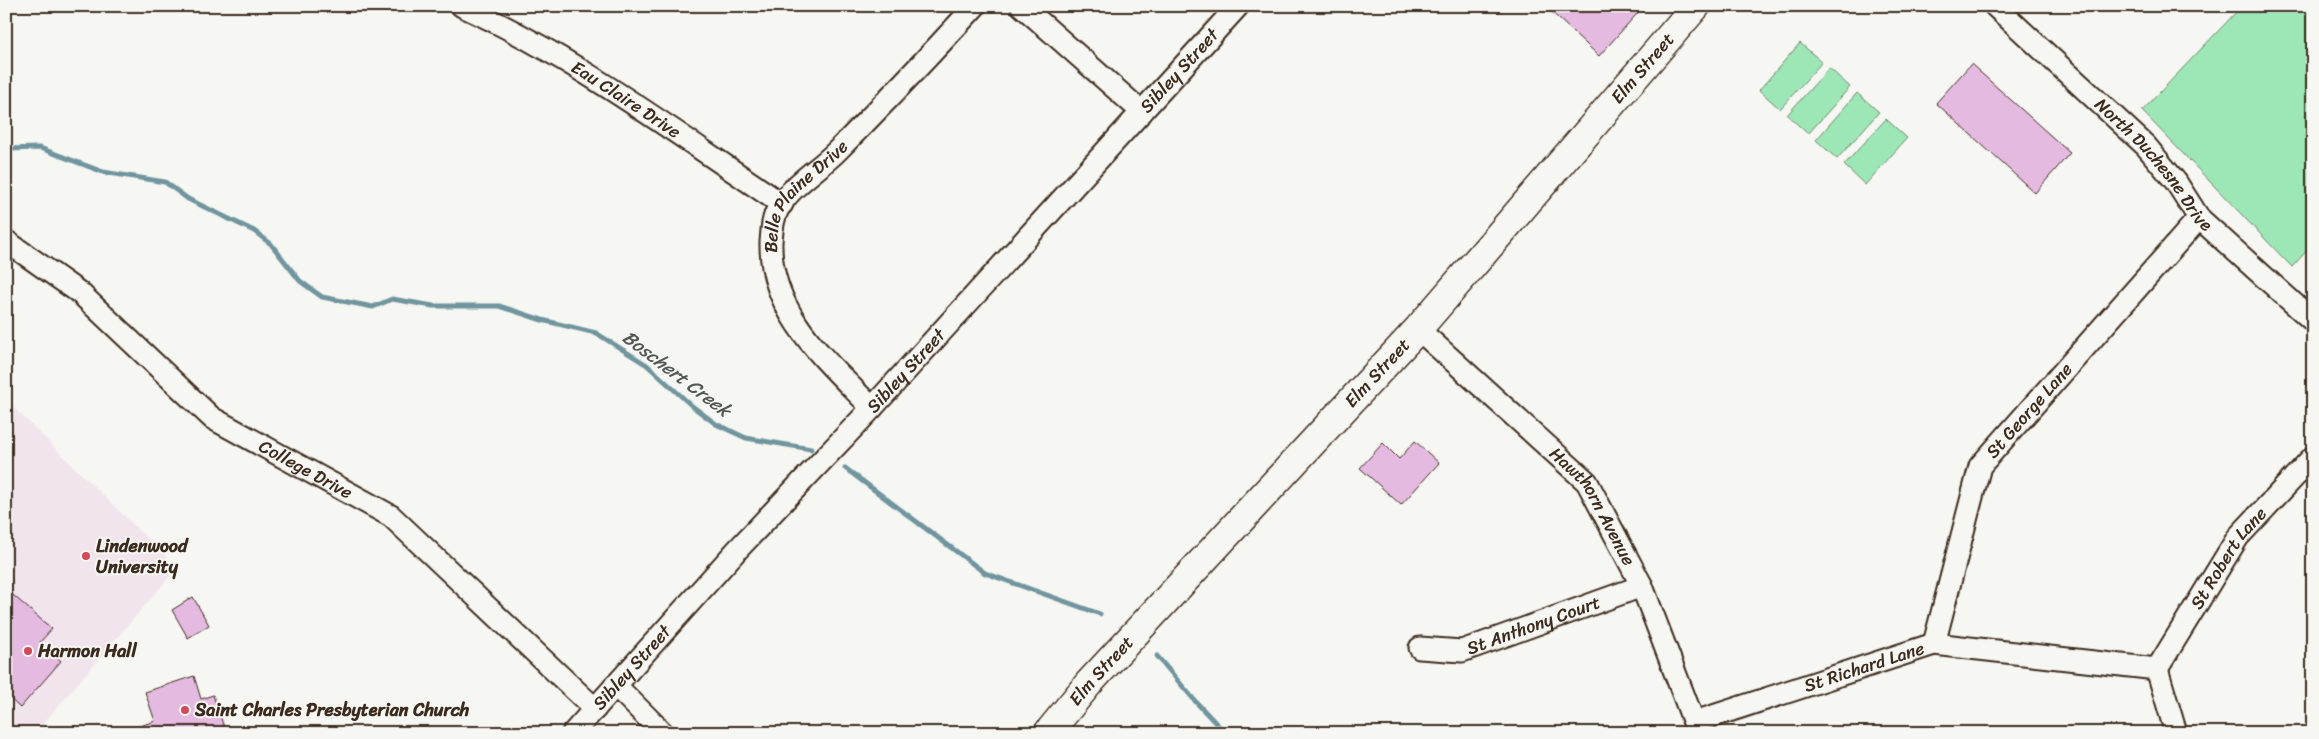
<svg xmlns="http://www.w3.org/2000/svg" width="2319" height="739" font-family="Sriracha,sans-serif">
<rect width="100%" height="100%" fill="#f6f6f2"/>
<filter id="ink" filterUnits="userSpaceOnUse"><feTurbulence type="fractalNoise" baseFrequency=".02" numOctaves="2"/><feDisplacementMap in="SourceGraphic" scale="10" xChannelSelector="R" yChannelSelector="G"/><feConvolveMatrix kernelMatrix="1 2 1 2 8 2 1 2 1" color-interpolation-filters="sRGB"/></filter>
<g filter="url(#ink)">
<polygon fill="#f1e4ed" points="6,400 177,568 35,733 6,733"/>
<g fill="#9de7b6" stroke="#6c886a">
<polygon points="2242,6 2313,6 2313,244 2292,267 2142,111"/>
<polygon points="1800,43 1822,62 1780,109 1759,90"/>
<polygon points="1829,68 1850,87 1808,134 1787,115"/>
<polygon points="1857,93 1879,112 1837,159 1816,140"/>
<polygon points="1886,119 1907,138 1865,185 1844,165"/>
</g>
<g fill="none" stroke-linecap="round" stroke-linejoin="round">
<g stroke="#70959e" stroke-width="5">
<polyline points="6,149 40,148 103,172 165,182 188,199 254,231 271,244 300,281 322,297 373,307 392,299 433,306 499,306 542,320 596,333 647,365 692,406 716,424 746,438 811,449"/>
<polyline points="845,468 985,573 1100,614"/>
<polyline points="1157,656 1196,702 1225,733"/>
</g>
</g>
<g fill="#e5bae0" stroke="#3b2a1e">
<polygon points="1545,6 1644,6 1599,56"/>
<polygon points="1971,64 2070,153 2035,193 1936,103"/>
<polygon points="1415,441 1439,463 1401,505 1360,468 1383,443 1399,459"/>
<polygon points="6,589 52,629 40,642 61,661 20,708 6,695"/>
<polygon points="193,597 209,625 188,638 172,610"/>
<polygon points="194,676 201,699 213,695 226,733 129,733 128,730 155,721 145,692"/>
</g>
<g fill="none" stroke-linecap="round" stroke-linejoin="round">
<defs>
<g id="minor">
<path id="s1" d="M 462,6 C 576,58 678,135 782,204"/>
<polyline points="1022,6 1142,112"/>
<path id="s2" d="M 1995,6 L 2146,146 L 2176,182 L 2199,218 L 2313,321"/>
<path id="s3" d="M 6,241 L 80,293 L 212,418 L 391,516 L 595,709"/>
<path id="s4" d="M 1418,329 L 1587,482 L 1642,586 L 1698,733"/>
<path id="s5" d="M 872,408 C 827,361 769,313 771,242 C 772,231 772,219 778,209 C 790,186 818,170 837,151 C 884,104 930,55 975,6"/>
<path id="s6" d="M 1934,644 L 1980,466 L 2199,218"/>
<path id="s7" d="M 1420,648 L 1462,651 L 1642,586"/>
<path id="s8" d="M 2157,669 L 2238,537 L 2313,457"/>
<polyline points="2157,669 2176,733"/>
<polyline points="615,685 663,733"/>
<path id="s9" d="M 1695,722 L 1934,644 L 2157,669"/>
<path id="s10" d="M 573,733 L 737,550 L 872,408 L 1238,6"/>
</g>
<g id="major">
<path id="s11" d="M 1048,733 L 1089,683 L 1418,329 L 1696,6"/>
</g>
</defs>
<use href="#minor" stroke="#3b2a1e" stroke-width="25"/>
<use href="#major" stroke="#3b2a1e" stroke-width="31"/>
<use href="#minor" stroke="#f6f6f2" stroke-width="21"/>
<use href="#major" stroke="#f6f6f2" stroke-width="28"/>
</g>
</g>
<g fill="#d1495b" stroke="#f6f6f2" stroke-width="2">
<circle cx="86" cy="556" r="5"/>
<circle cx="28" cy="651" r="5"/>
<circle cx="185" cy="710" r="5"/>
</g>
<g text-anchor="middle" stroke-width="4" stroke-linejoin="round" paint-order="stroke">
<g font-size="18" fill="#3b2a1e" stroke="#f6f6f2">
<text dy="6" stroke="none"><textPath href="#s11" startOffset="892">Elm Street</textPath></text>
<text dy="6" stroke="none"><textPath href="#s10" startOffset="898">Sibley Street</textPath></text>
<text dy="6" stroke="none"><textPath href="#s1" startOffset="189">Eau Claire Drive</textPath></text>
<text dy="6" stroke="none"><textPath href="#s2" startOffset="225">North Duchesne Drive</textPath></text>
<text dy="6" stroke="none"><textPath href="#s5" startOffset="259">Belle Plaine Drive</textPath></text>
<text dy="6" stroke="none"><textPath href="#s10" startOffset="492">Sibley Street</textPath></text>
<text dy="6" stroke="none"><textPath href="#s11" startOffset="488">Elm Street</textPath></text>
<text dy="6" stroke="none"><textPath href="#s6" startOffset="258">St George Lane</textPath></text>
<text dy="6" stroke="none"><textPath href="#s3" startOffset="379">College Drive</textPath></text>
<text dy="6" stroke="none"><textPath href="#s4" startOffset="251">Hawthorn Avenue</textPath></text>
<text dy="6" stroke="none"><textPath href="#s8" startOffset="132">St Robert Lane</textPath></text>
<text dy="6" stroke="none"><textPath href="#s7" startOffset="118">St Anthony Court</textPath></text>
<text dy="6" stroke="none"><textPath href="#s9" startOffset="178">St Richard Lane</textPath></text>
<text dy="6" stroke="none"><textPath href="#s10" startOffset="88">Sibley Street</textPath></text>
<text dy="6" stroke="none"><textPath href="#s11" startOffset="82">Elm Street</textPath></text>
</g>
<g font-size="18" font-weight="bold" fill="#3b2a1e" stroke="#f6f6f2" text-anchor="start">
<text x="96" y="552">Lindenwood<tspan x="96" dy="21">University</tspan></text>
<text x="38" y="657">Harmon Hall</text>
<text x="195" y="716">Saint Charles Presbyterian Church</text>
</g>
<g font-size="19" font-style="italic" fill="#515753" stroke="#f6f6f2">
<text transform="translate(677 373) rotate(37)" y="7">Boschert Creek</text>
</g>
</g>
<rect width="2319" height="739" fill="none" stroke="#f6f6f2" stroke-width="25"/>
<rect x="12" y="12" width="2294" height="714" fill="none" stroke="#3b2a1e" stroke-width="2" filter="url(#ink)"/>
</svg>
